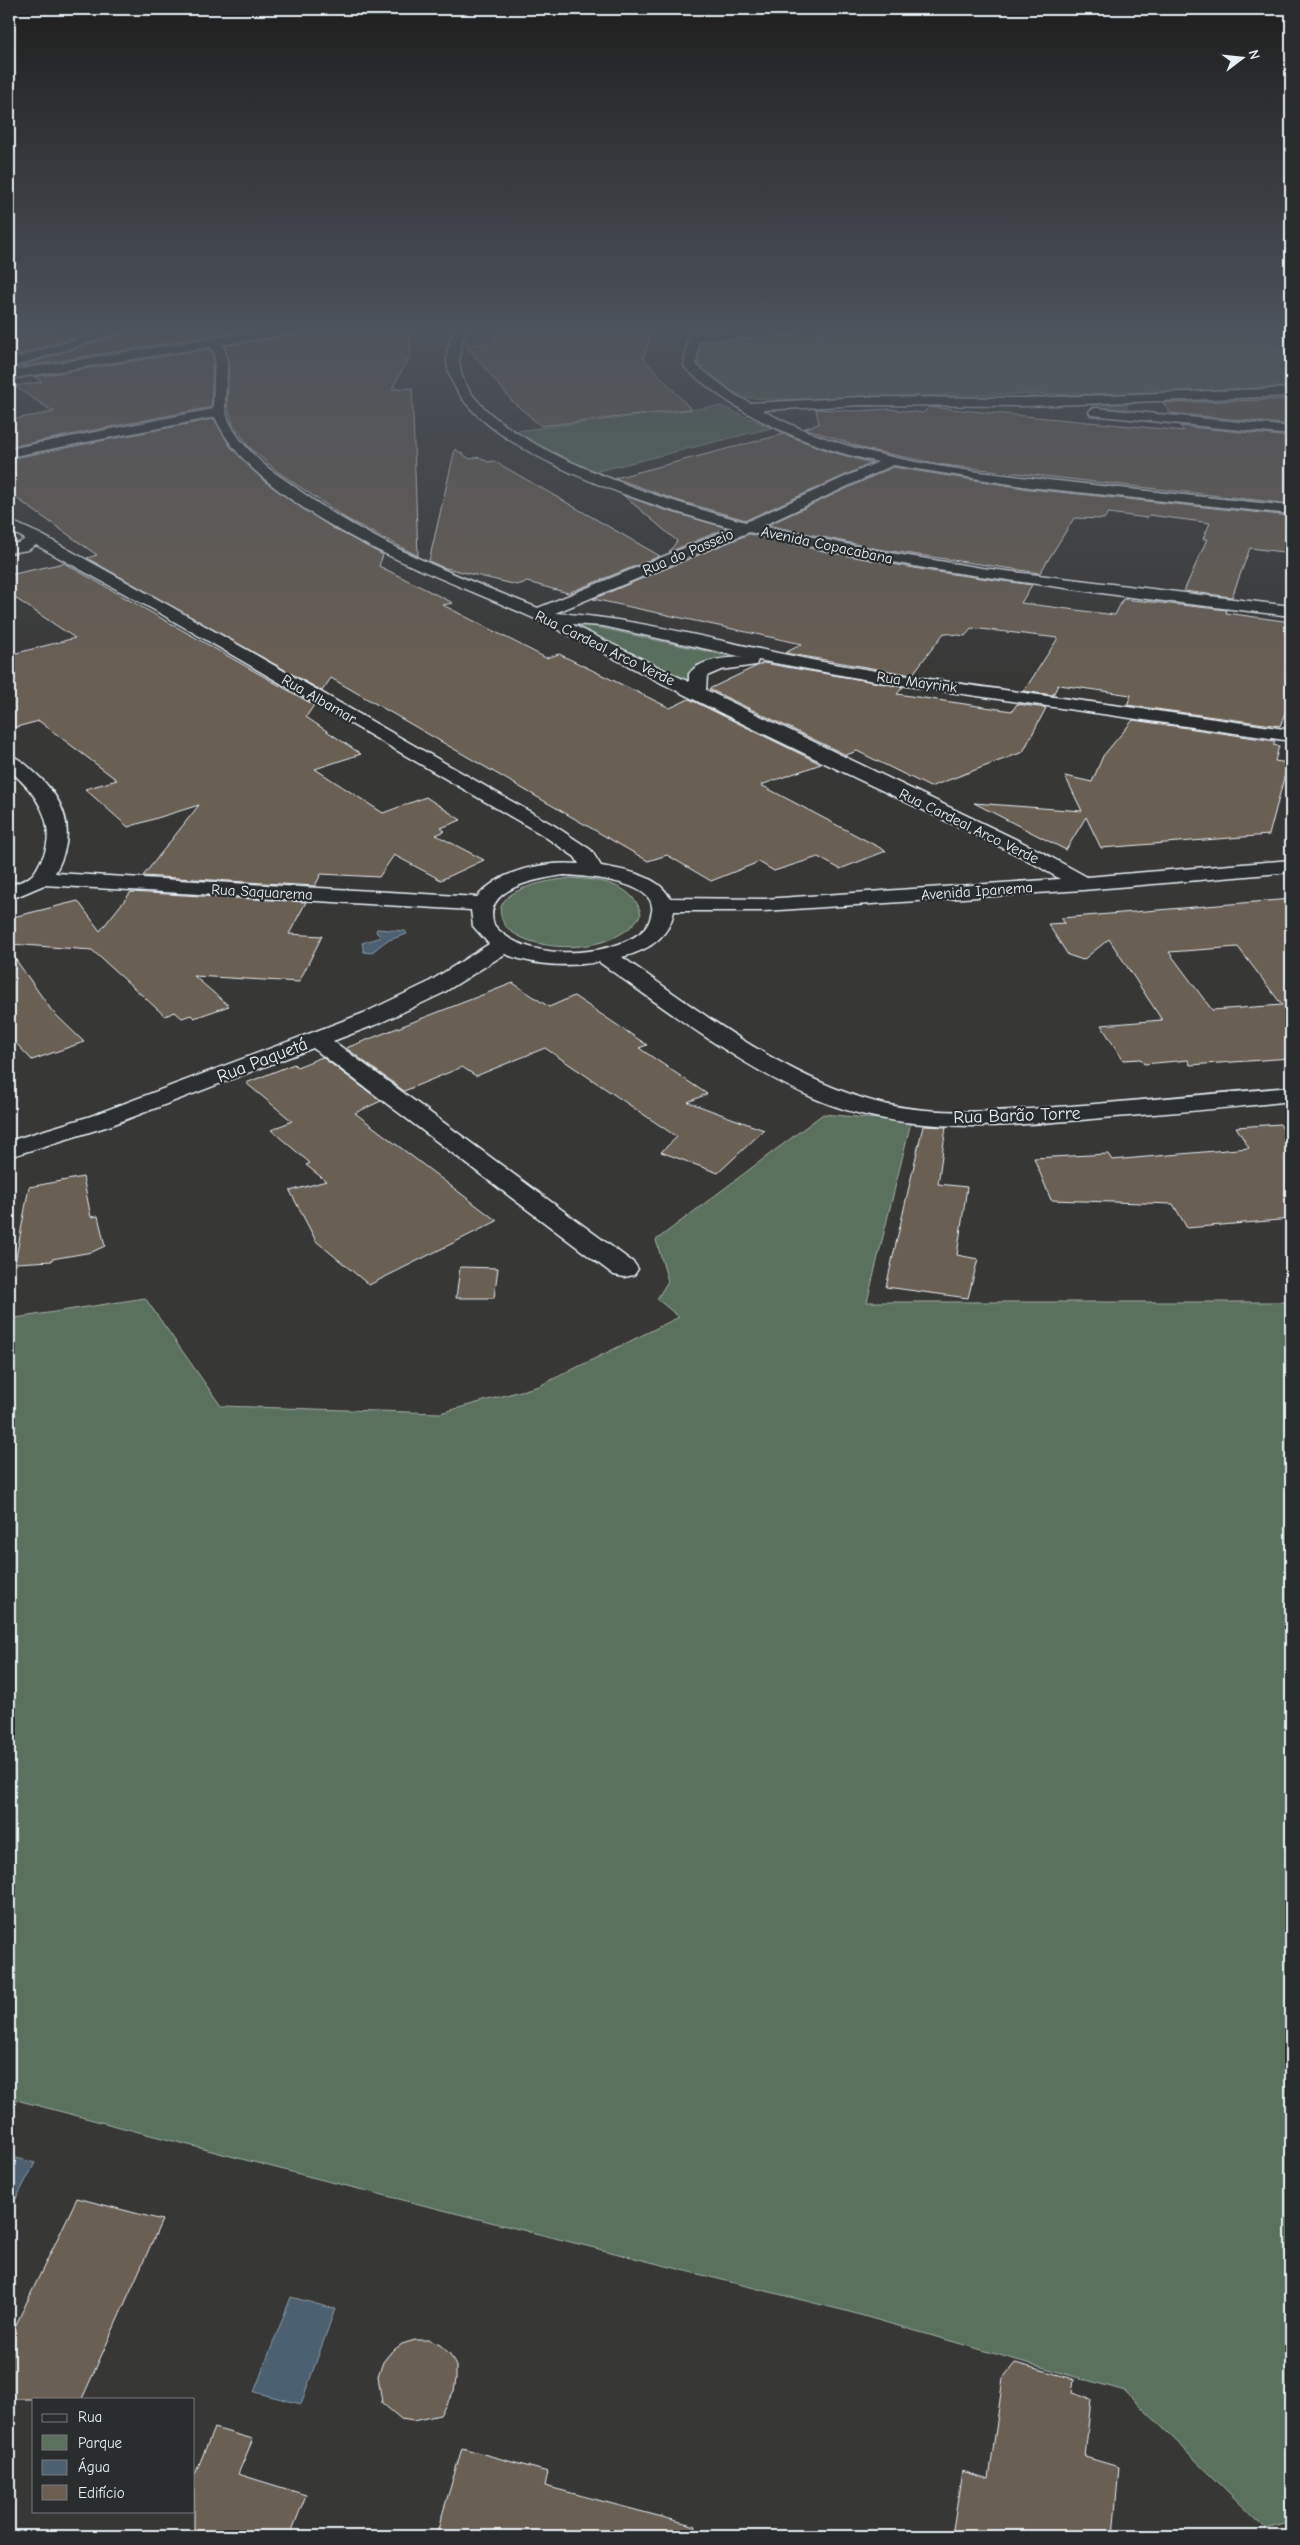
<svg xmlns="http://www.w3.org/2000/svg" width="1300" height="2545" font-family="'Comic Neue',sans-serif">
<rect width="100%" height="100%" fill="#373735"/>
<filter id="ink" filterUnits="userSpaceOnUse"><feTurbulence type="fractalNoise" baseFrequency=".02" numOctaves="2"/><feDisplacementMap in="SourceGraphic" scale="10" xChannelSelector="R" yChannelSelector="G"/><feConvolveMatrix kernelMatrix="1 2 1 2 8 2 1 2 1" color-interpolation-filters="sRGB"/></filter>
<g filter="url(#ink)">
<g fill="#5a715d" stroke="#a1b1aa">
<polygon points="858,328 1291,328 1291,390 1125,394 946,395 811,400 746,398 715,383 698,366 702,341"/>
<polygon points="70,348 103,355 29,367 17,366 22,362"/>
<path d="M 1124,402 L 1127,404 L 1127,408 C 1117,412 1095,413 1088,403 Z"/>
<polygon points="721,406 771,428 594,472 533,444 515,431"/>
<polygon points="574,622 742,659 710,662 692,671 690,683 567,625"/>
<path d="M 572,878 C 598,880 634,883 641,914 C 621,951 549,955 515,934 C 508,930 503,924 501,916 C 494,887 554,880 572,878 Z"/>
<polygon points="823,1114 911,1122 867,1302 1291,1302 1291,2522 1266,2529 1125,2391 846,2311 303,2175 9,2098 9,1319 145,1298 221,1406 440,1413 539,1386 679,1317 657,1299 668,1281 656,1240"/>
</g>
<g fill="#4c616f" stroke="#8a9ba6">
<polygon points="1271,328 1291,328 1291,349 1251,343 1271,334"/>
<polygon points="377,929 405,931 407,934 386,941 371,953 364,952 362,943 381,937 376,932"/>
<polygon points="9,2156 35,2163 9,2212"/>
<polygon points="291,2297 335,2309 301,2404 254,2392"/>
</g>
<g fill="#6b5f52" stroke="#e8f1f8" fill-rule="evenodd">
<polygon points="9,328 22,328 73,338 9,358"/>
<polygon points="181,328 262,328 18,367 110,337"/>
<polygon points="308,328 410,329 411,354 392,389 412,388 418,556 347,519 278,472 249,447 233,424 227,404 229,360 224,346 300,334"/>
<polygon points="597,328 653,328 643,358 691,409 541,426 512,401 465,344 490,344 498,334 594,335"/>
<polygon points="209,349 213,354 211,407 9,447 9,420 54,412 14,386 42,382 34,377"/>
<polygon points="1291,399 1291,425 1171,413 1163,403"/>
<polygon points="929,407 1184,431 1180,426 1291,437 1291,504 944,465 869,450 805,428 819,424 816,409 858,411 888,409 923,413"/>
<polygon points="214,419 230,446 264,481 331,527 383,555 379,566 453,603 443,605 546,658 559,654 670,708 689,699 821,764 761,785 886,851 840,869 818,857 774,871 759,862 711,881 667,855 648,861 331,678 322,691 87,558 97,555 9,493 9,459"/>
<polygon points="784,434 832,452 872,463 746,520 676,500 615,478"/>
<polygon points="455,449 470,459 479,457 488,462 494,461 660,556 568,593 527,582 517,585 442,567 429,561"/>
<polygon points="893,467 1029,489 1291,516 1291,553 1250,548 1232,597 1184,591 1207,539 1203,539 1210,523 1149,515 1147,518 1108,513 1104,519 1074,518 1040,573 878,549 768,525"/>
<polygon points="623,495 661,509 727,528 669,552 677,541"/>
<polygon points="749,534 827,552 930,571 1032,585 1021,603 1115,615 1123,599 1227,610 1226,613 1291,622 1291,697 1280,726 1127,705 1131,695 1067,686 1058,685 1053,695 1024,691 1058,638 972,628 965,636 944,633 912,675 785,653 802,644 593,599"/>
<polygon points="64,563 314,705 306,717 361,754 315,769 383,813 426,797 461,820 441,828 445,831 436,835 484,860 441,880 394,855 379,877 321,874 315,886 143,876 199,805 128,827 85,789 117,780 39,721 9,729 9,655 75,638 9,594 9,575"/>
<polygon points="763,663 903,687 897,694 1012,711 1017,704 1046,708 1023,752 930,787 857,751 846,755 709,689"/>
<polygon points="1133,720 1275,741 1273,745 1279,746 1275,761 1288,763 1269,835 1101,848 1086,817 1066,850 974,803 1082,811 1065,776 1092,782 1103,756"/>
<polygon points="131,892 306,902 289,934 322,936 299,982 194,976 229,1006 194,1018 191,1015 182,1018 175,1012 165,1016 92,950 9,944 9,918 78,901 100,931"/>
<path d="M 1291,899 L 1291,1058 L 1190,1065 L 1188,1060 L 1144,1064 L 1141,1059 L 1123,1060 L 1101,1025 L 1162,1020 L 1109,939 L 1083,960 L 1068,955 L 1048,924 L 1065,923 L 1061,918 ZM 1238,947 L 1282,1005 L 1212,1010 L 1169,952 Z"/>
<polygon points="9,950 52,1011 84,1042 32,1060 9,1036"/>
<polygon points="513,983 549,1007 574,996 647,1045 639,1048 707,1094 688,1102 764,1130 718,1173 661,1152 677,1137 545,1048 476,1076 462,1067 404,1091 346,1048"/>
<polygon points="322,1057 381,1101 355,1113 497,1221 369,1285 316,1241 290,1191 326,1181 306,1165 310,1163 271,1130 292,1121 246,1083 294,1064 297,1067"/>
<polygon points="1280,1124 1283,1129 1291,1128 1291,1219 1187,1228 1173,1204 1051,1200 1034,1158 1108,1154 1112,1160 1249,1148 1236,1127"/>
<polygon points="923,1126 946,1127 938,1184 967,1187 957,1255 978,1259 968,1298 886,1287"/>
<polygon points="83,1177 91,1217 98,1216 105,1246 92,1252 52,1259 52,1261 15,1263 29,1187"/>
<polygon points="460,1267 498,1268 494,1298 456,1298"/>
<polygon points="77,2198 162,2220 82,2399 9,2399 9,2339"/>
<polygon points="415,2340 428,2340 440,2345 450,2354 456,2366 456,2379 454,2391 440,2415 413,2421 401,2419 382,2403 378,2376 383,2362 391,2352 402,2344"/>
<polygon points="1015,2363 1074,2379 1072,2393 1091,2399 1085,2457 1119,2467 1113,2536 952,2536 962,2471 989,2479 1003,2378"/>
<polygon points="214,2428 253,2439 238,2474 306,2495 290,2536 194,2536 194,2477"/>
<polygon points="462,2448 548,2472 545,2486 696,2526 694,2536 436,2536"/>
</g>
<g fill="none" stroke-linecap="round" stroke-linejoin="round">
<defs>
<g id="street">
<polygon points="113,328 132,328 9,368 9,360"/>
<path d="M 455,328 L 467,328 C 461,343 457,357 461,373 C 483,447 677,504 746,522 L 878,462 C 817,449 756,424 707,386 C 700,380 690,374 684,366 L 689,328 L 701,328 L 700,334 L 783,328 L 843,328 L 837,332 L 699,341 L 696,365 L 735,395 L 750,403 L 863,397 L 1027,398 L 1291,388 L 1291,396 L 1027,406 L 863,405 L 762,410 C 852,460 958,470 1058,481 C 1136,490 1213,498 1291,506 L 1291,514 L 1029,487 L 893,465 L 762,526 L 878,551 L 982,568 L 1291,606 L 1291,616 L 1130,597 L 930,569 L 827,550 L 749,532 L 555,613 C 649,619 741,648 834,664 C 986,690 1139,707 1291,730 L 1291,741 L 880,682 L 758,660 L 756,665 L 721,670 L 707,676 L 706,690 L 1038,850 L 1087,877 L 1291,860 L 1291,872 L 1083,890 L 764,911 L 674,911 C 669,938 647,951 622,957 C 698,1010 773,1069 862,1098 C 929,1120 1014,1110 1084,1105 C 1153,1099 1222,1093 1291,1087 L 1291,1101 C 1229,1108 1166,1113 1103,1118 C 1008,1126 906,1137 816,1099 C 737,1065 669,1011 599,962 C 568,967 535,966 505,954 L 443,993 L 380,1023 L 333,1041 L 634,1263 L 638,1269 L 634,1275 L 624,1277 L 614,1275 L 313,1048 L 109,1126 L 9,1157 L 9,1141 L 91,1116 L 364,1013 L 427,983 L 489,944 L 473,926 L 471,910 L 44,885 L 9,900 L 9,886 C 16,883 28,880 33,874 C 37,870 40,862 43,857 C 58,823 35,791 9,770 L 9,755 C 19,758 27,765 34,772 C 67,801 77,835 55,873 L 477,897 C 500,870 544,861 579,864 L 575,857 L 541,834 L 158,612 L 36,545 L 28,550 L 9,553 L 9,543 L 19,543 L 25,539 L 9,530 L 9,520 L 42,535 L 170,606 L 555,826 L 591,850 L 601,866 C 624,870 658,875 670,898 L 764,899 L 1060,879 L 1024,858 C 913,805 801,753 691,698 C 638,672 586,642 533,618 C 456,583 375,556 305,509 C 269,485 232,456 215,417 L 9,457 L 9,449 L 213,409 L 215,353 L 207,343 L 213,339 C 238,346 221,394 226,412 C 230,430 245,446 258,459 C 267,468 278,475 288,482 C 362,539 452,574 538,608 L 733,528 C 661,509 470,452 449,372 C 444,357 449,343 455,328 ZM 571,624 L 603,626 L 743,657 C 727,658 699,659 689,674 L 689,682 ZM 564,875 C 583,876 657,881 652,911 C 650,921 648,927 640,933 C 606,959 522,961 494,925 C 481,887 539,879 564,875 Z"/>
<polygon points="1096,408 1291,427 1291,435 1091,415 1089,412 1091,409"/>
</g>
<polygon id="secondary" points="276,328 306,328 300,332 9,379 9,371"/>
</defs>
<use href="#street" stroke="#e8f1f8" stroke-width="3"/>
<use href="#secondary" stroke="#e8f1f8" stroke-width="3"/>
<use href="#street" fill="#2a2d2e" fill-rule="evenodd"/>
<use href="#secondary" fill="#2a2d2e" fill-rule="evenodd"/>
</g>
</g>
<linearGradient id="sky" x2="0" y2="1"><stop stop-color="#1e1e1d"/><stop offset="0.48" stop-color="#4d535c"/><stop offset="1" stop-color="#4d535c" stop-opacity="0"/></linearGradient>
<rect width="1300" height="685" fill="url(#sky)"/>
<g text-anchor="middle" stroke-width="4.5" stroke-linejoin="round" paint-order="stroke">
<g font-size="15" fill="#e8f1f8" stroke="#2a2d2e">
<text transform="translate(827 545) rotate(12)" y="5">Avenida Copacabana</text>
<text transform="translate(688 552) rotate(-23)" y="5">Rua do Passeio</text>
<text transform="translate(605 648) rotate(26)" y="5">Rua Cardeal Arco Verde</text>
<text transform="translate(917 682) rotate(8)" y="5">Rua Mayrink</text>
<text transform="translate(319 699) rotate(30)" y="5">Rua Albamar</text>
<text transform="translate(969 826) rotate(26)" y="5">Rua Cardeal Arco Verde</text>
<text transform="translate(977 891) rotate(-4)" y="5">Avenida Ipanema</text>
<text transform="translate(262 892) rotate(3)" y="5">Rua Saquarema</text>
</g>
<g font-size="18" fill="#e8f1f8" stroke="#2a2d2e">
<text transform="translate(262 1060) rotate(-21)" y="6">Rua Paquetá</text>
<text transform="translate(1017 1115) rotate(-2)" y="6">Rua Barão Torre</text>
</g>
</g>
<rect width="1300" height="2545" fill="none" stroke="#2a2d2e" stroke-width="30"/>
<rect x="15" y="15" width="1270" height="2515" fill="none" stroke="#e8f1f8" stroke-width="2" filter="url(#ink)"/>
<rect x="32" y="2398" width="162" height="115" fill="#2a2d2e" stroke="#767b7f"/>
<rect x="42" y="2414" width="25" height="8" fill="#2a2d2e" stroke="#767b7f"/>
<text x="78" y="2422" font-size="15" fill="#e8f1f8">Rua</text>
<rect x="42" y="2435" width="25" height="15" fill="#5a715d" stroke="#767b7f"/>
<text x="78" y="2448" font-size="15" fill="#e8f1f8">Parque</text>
<rect x="42" y="2460" width="25" height="15" fill="#4c616f" stroke="#767b7f"/>
<text x="78" y="2472" font-size="15" fill="#e8f1f8">Água</text>
<rect x="42" y="2485" width="25" height="15" fill="#6b5f52" stroke="#767b7f"/>
<text x="78" y="2498" font-size="15" fill="#e8f1f8">Edifício</text>
<g transform="translate(1242 58) rotate(74)" stroke="#2a2d2e" stroke-width="4" paint-order="stroke">
<path d="M0-4L9 19L0 12L-9 19Z" fill="#e8f1f8"/>
<text y="-8" font-size="14" font-weight="bold" text-anchor="middle" fill="#e8f1f8">N</text>
</g>
</svg>
